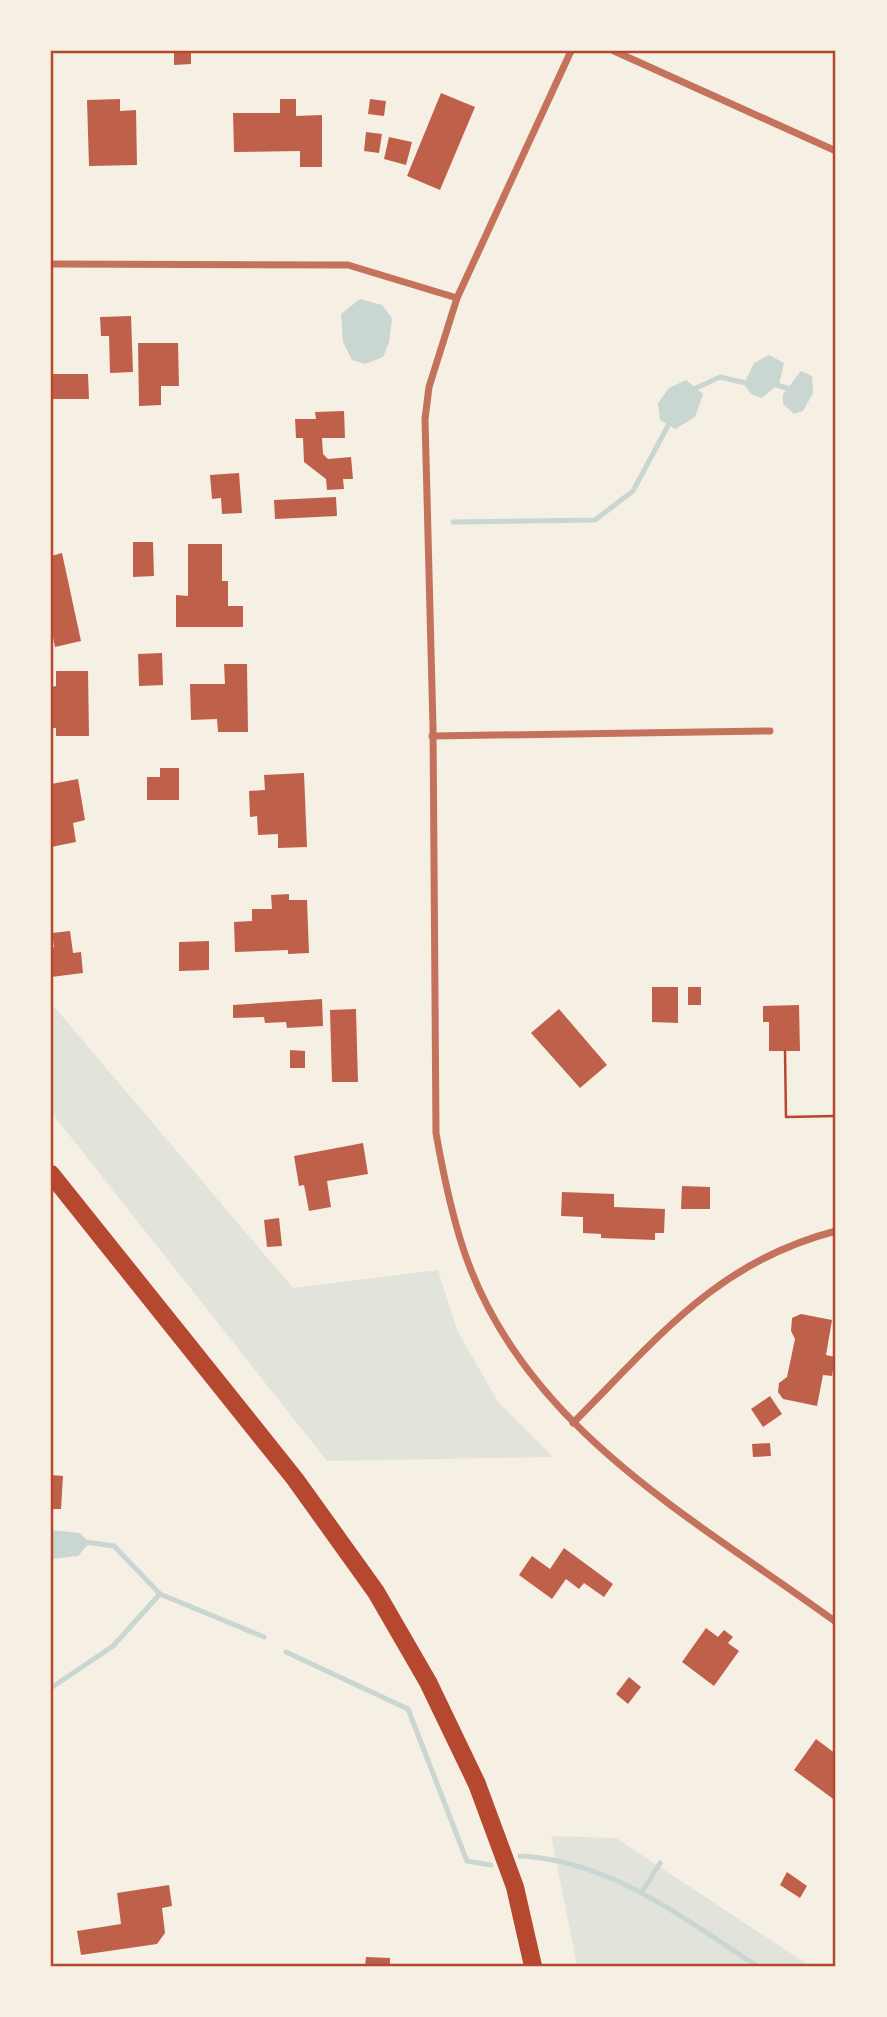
<svg xmlns="http://www.w3.org/2000/svg" width="887" height="2017" font-family="'Titillium Web',sans-serif">
<rect width="100%" height="100%" fill="#f6efe4"/>
<g fill="#e2e4dc">
<polygon points="51,1003 293,1288 438,1270 457,1330 498,1402 553,1457 327,1461 51,1112"/>
<polygon points="551,1836 616,1838 810,1966 577,1966"/>
</g>
<g fill="#c9d6d2">
<polygon points="360,299 382,305 392,318 389,343 383,357 365,364 352,360 343,342 341,314"/>
<polygon points="769,355 784,363 779,384 762,398 751,394 744,384 754,363"/>
<polygon points="801,371 812,376 813,393 803,411 794,414 783,404 783,394"/>
<polygon points="686,380 703,394 695,417 675,429 660,420 658,403 669,388"/>
<polygon points="51,1530 80,1533 89,1543 78,1556 51,1559"/>
</g>
<g fill="none" stroke-linecap="round" stroke-linejoin="round">
<g stroke="#c9d6d2" stroke-width="5">
<polyline points="773,384 787,388"/>
<polyline points="694,389 720,377 750,384"/>
<polyline points="453,522 595,520 633,491 671,420"/>
<polyline points="85,1542 114,1546 160,1594 264,1637"/>
<polyline points="286,1652 408,1709 467,1861 491,1865"/>
<polyline points="51,1688 113,1646 160,1594"/>
<path d="M 520,1856 C 610,1860 684,1919 757,1966"/>
<polyline points="642,1892 660,1863"/>
</g>
</g>
<g fill="#bf614a">
<polygon points="174,51 191,51 191,64 174,65"/>
<polygon points="441,93 475,107 440,190 407,176"/>
<polygon points="120,99 120,111 136,110 137,165 89,166 87,100"/>
<polygon points="280,99 296,99 296,116 322,115 322,167 300,167 300,151 234,152 233,113 280,113"/>
<polygon points="370,99 386,101 384,116 368,114"/>
<polygon points="366,132 382,134 379,153 364,151"/>
<polygon points="389,137 412,142 406,165 384,159"/>
<polygon points="131,316 133,372 110,373 109,336 101,336 100,317"/>
<polygon points="138,343 178,343 179,386 161,386 161,405 139,406"/>
<polygon points="51,374 88,374 89,399 51,399"/>
<polygon points="344,411 345,438 322,438 323,454 328,459 351,457 353,479 343,479 344,489 327,490 326,479 304,462 303,438 296,438 295,419 316,419 315,412"/>
<polygon points="239,473 242,513 222,514 221,498 212,499 210,475"/>
<polygon points="336,497 337,516 275,519 274,500"/>
<polygon points="133,542 153,542 154,576 133,577"/>
<polygon points="188,544 222,544 222,581 228,581 228,606 243,606 243,627 176,627 176,595 188,596"/>
<polygon points="62,553 81,641 55,647 51,627 51,556"/>
<polygon points="162,653 163,685 139,686 138,654"/>
<polygon points="224,664 247,664 248,732 218,732 217,719 191,720 190,684 225,684"/>
<polygon points="56,671 88,671 89,736 56,736 56,728 51,728 51,687 56,686"/>
<polygon points="160,768 179,768 179,800 147,800 147,777 160,777"/>
<polygon points="304,773 307,847 278,848 278,834 258,835 257,816 250,817 249,791 265,790 264,775"/>
<polygon points="78,779 85,820 73,823 76,842 51,847 51,784"/>
<polygon points="289,894 289,900 307,900 309,953 288,954 288,950 235,952 234,922 252,921 252,909 272,909 271,895"/>
<polygon points="70,931 73,953 81,952 83,973 51,977 51,948 54,947 52,933"/>
<polygon points="209,941 209,970 179,971 179,942"/>
<polygon points="652,987 678,987 678,1023 652,1022"/>
<rect x="688" y="987" width="13" height="18"/>
<polygon points="322,999 323,1026 287,1028 286,1022 265,1023 264,1017 233,1018 233,1005"/>
<polygon points="799,1005 800,1051 769,1051 769,1022 763,1022 763,1006"/>
<polygon points="356,1009 358,1082 332,1082 330,1010"/>
<polygon points="559,1009 607,1065 580,1088 531,1033"/>
<polygon points="290,1050 305,1051 305,1068 290,1068"/>
<polygon points="363,1143 368,1174 327,1181 331,1207 309,1211 304,1185 299,1186 294,1156"/>
<polygon points="682,1186 710,1187 710,1209 681,1209"/>
<polygon points="562,1192 614,1194 614,1207 665,1209 664,1233 655,1233 655,1240 601,1238 601,1234 583,1233 583,1217 561,1216"/>
<polygon points="279,1218 282,1246 267,1247 264,1220"/>
<polygon points="801,1314 832,1320 826,1355 835,1357 832,1376 823,1375 817,1406 783,1399 778,1392 779,1383 787,1377 795,1339 791,1331 792,1318"/>
<polygon points="770,1396 782,1414 763,1427 751,1409"/>
<polygon points="770,1443 771,1456 753,1457 752,1444"/>
<polygon points="51,1475 63,1476 61,1509 51,1509"/>
<polygon points="564,1548 613,1584 604,1597 584,1583 579,1589 566,1579 552,1599 519,1575 532,1556 550,1569"/>
<polygon points="706,1628 718,1637 724,1630 733,1637 728,1643 739,1651 714,1686 682,1662"/>
<polygon points="629,1677 641,1687 628,1704 616,1694"/>
<polygon points="816,1739 836,1754 836,1801 794,1770"/>
<polygon points="787,1872 807,1886 800,1898 780,1885"/>
<polygon points="169,1885 172,1906 162,1908 165,1933 157,1944 81,1955 77,1931 121,1924 117,1893"/>
<polygon points="366,1957 390,1958 390,1966 365,1966"/>
</g>
<g fill="none" stroke-linecap="round" stroke-linejoin="round">
<polyline stroke="#b5482f" stroke-width="2.5" points="785,1051 786,1117 836,1116"/>
<g stroke="#c5725c" stroke-width="7">
<path d="M 571,51 L 457,298 L 429,387 L 425,419 L 433,727 L 436,1133 C 443,1173 451,1212 464,1251 C 523,1428 695,1519 836,1622"/>
<polyline points="614,51 836,151"/>
<polyline points="51,264 348,265 457,298"/>
<polyline points="432,736 770,731"/>
<path d="M 573,1423 C 657,1339 716,1262 836,1231"/>
</g>
<polyline stroke="#b5482f" stroke-width="18" points="51,1174 295,1479 376,1592 428,1682 477,1784 515,1887 533,1966"/>
</g>
<rect width="887" height="2017" fill="none" stroke="#f6efe4" stroke-width="105"/>
<rect x="52" y="52" width="782" height="1913" fill="none" stroke="#b5482f" stroke-width="2.5"/>
</svg>
